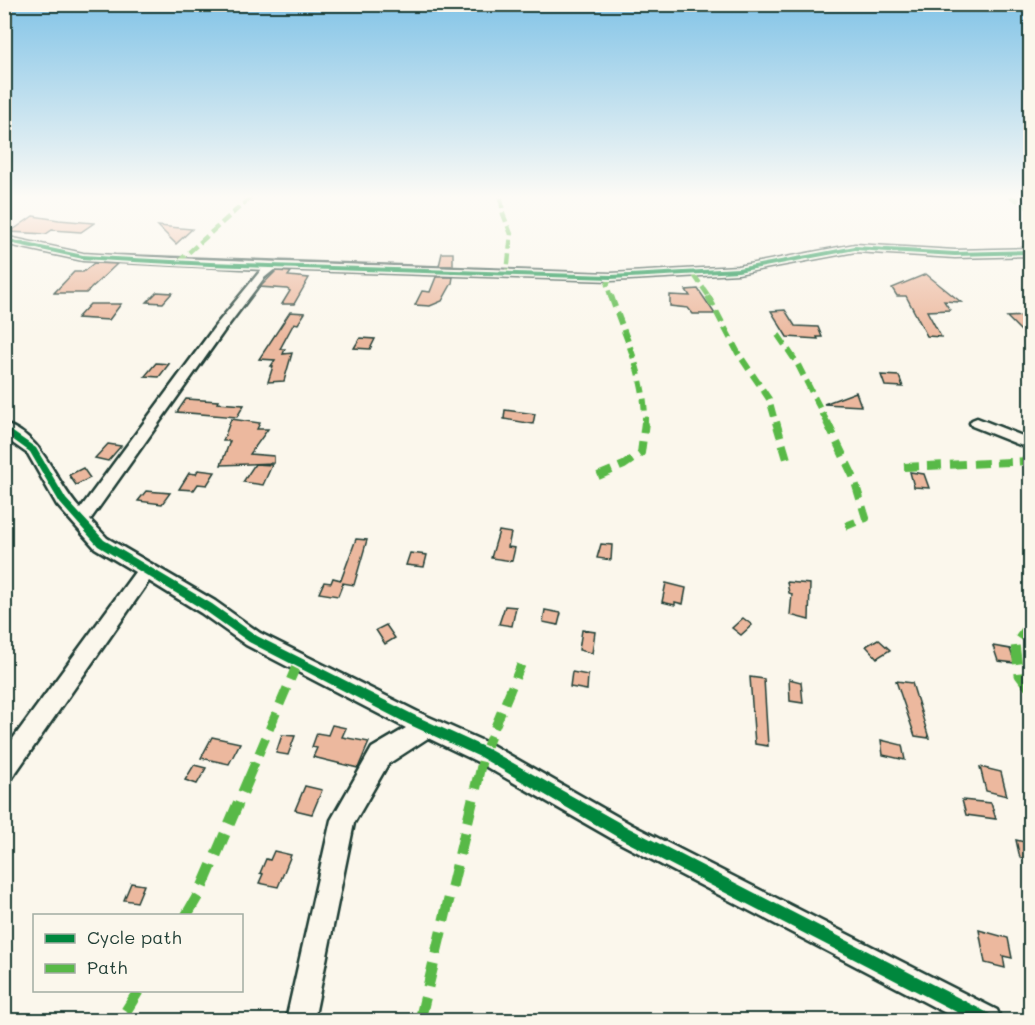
<svg xmlns="http://www.w3.org/2000/svg" width="1035" height="1025" font-family="Mali,sans-serif">
<rect width="100%" height="100%" fill="#fbf7ec"/>
<filter id="ink" filterUnits="userSpaceOnUse"><feTurbulence type="fractalNoise" baseFrequency=".0167" numOctaves="2"/><feDisplacementMap in="SourceGraphic" scale="12" xChannelSelector="R" yChannelSelector="G"/><feConvolveMatrix kernelMatrix="1 2 1 2 8 2 1 2 1" color-interpolation-filters="sRGB"/></filter>
<g filter="url(#ink)">
<g fill="#ecb89e" stroke="#1f3d34" stroke-width="1.5">
<polygon points="33,216 59,220 94,223 81,232 52,230 46,234 10,232"/>
<polygon points="158,226 192,229 176,244"/>
<polygon points="442,253 453,253 453,266 439,266"/>
<polygon points="94,263 117,264 86,293 54,293 74,272 83,272"/>
<polygon points="276,271 291,272 288,276 309,278 294,304 282,304 290,291 287,289 260,287"/>
<polygon points="926,274 961,302 944,301 950,310 927,311 941,337 927,336 906,296 897,296 892,288"/>
<polygon points="436,277 453,277 452,283 442,301 430,306 415,305 422,291 430,292"/>
<polygon points="698,289 715,314 693,314 688,308 670,306 670,295 690,296 686,290"/>
<polygon points="157,292 172,293 163,303 147,302"/>
<polygon points="90,304 121,304 109,320 77,318"/>
<polygon points="785,310 795,326 818,327 822,337 817,337 818,339 787,337 771,311"/>
<polygon points="290,312 305,313 298,324 294,323 280,349 285,349 283,354 292,353 284,381 268,382 273,366 271,366 275,360 259,359"/>
<polygon points="1025,316 1030,321 1030,340 1007,317"/>
<polygon points="360,338 375,339 370,349 354,348"/>
<polygon points="156,363 169,364 159,377 145,376"/>
<polygon points="881,375 899,376 903,387 885,386"/>
<polygon points="856,392 861,406 824,404"/>
<polygon points="186,399 218,401 217,403 244,405 237,417 177,412"/>
<polygon points="505,410 535,414 533,424 504,419"/>
<polygon points="231,419 260,423 257,429 268,429 250,454 274,456 274,463 221,465 230,441 223,441"/>
<polygon points="108,444 121,446 108,461 95,458"/>
<polygon points="255,464 272,465 263,485 243,482"/>
<polygon points="83,468 90,478 76,485 69,475"/>
<polygon points="198,470 215,472 207,485 198,484 194,490 179,489 189,473 196,474"/>
<polygon points="910,472 924,474 929,488 914,487"/>
<polygon points="146,491 170,493 162,504 138,501"/>
<polygon points="499,531 511,533 508,547 515,548 512,561 491,558"/>
<polygon points="356,539 367,540 354,585 343,583 338,596 319,593 324,582 331,583 333,578 341,580"/>
<polygon points="601,544 612,545 611,560 597,558"/>
<polygon points="410,553 427,555 424,567 406,565"/>
<polygon points="787,582 810,584 809,620 790,615 792,594 789,593"/>
<polygon points="666,583 686,588 683,604 675,602 675,605 662,602"/>
<polygon points="505,606 516,607 512,626 499,624"/>
<polygon points="545,610 561,613 558,625 543,622"/>
<polygon points="743,618 752,625 741,635 732,628"/>
<polygon points="386,625 395,638 385,644 376,630"/>
<polygon points="582,630 595,632 592,653 579,650"/>
<polygon points="878,639 890,650 877,658 866,646"/>
<polygon points="993,646 1010,649 1015,663 998,661"/>
<polygon points="572,672 588,675 587,690 570,687"/>
<polygon points="750,677 764,679 768,746 755,744"/>
<polygon points="789,679 801,682 803,703 790,701"/>
<polygon points="896,681 912,683 929,738 915,736"/>
<polygon points="332,725 346,728 342,737 369,742 358,768 313,757 317,748 312,747 317,733 328,735"/>
<polygon points="282,735 295,736 288,755 276,753"/>
<polygon points="212,737 240,743 229,764 201,758"/>
<polygon points="881,740 902,745 905,760 883,755"/>
<polygon points="194,765 206,768 197,784 185,780"/>
<polygon points="980,767 1001,772 1007,796 986,791"/>
<polygon points="305,786 322,790 312,814 295,810"/>
<polygon points="962,800 991,803 996,819 966,815"/>
<polygon points="1016,840 1029,843 1030,861 1020,858"/>
<polygon points="274,851 291,855 278,887 259,883 263,874 260,873 266,859 270,860"/>
<polygon points="131,883 144,885 137,902 124,900"/>
<polygon points="979,930 1008,938 1012,958 1003,956 1005,968 985,963"/>
</g>
<g fill="none" stroke-linecap="round" stroke-linejoin="round">
<defs>
<g id="minor">
<path d="M 4,237 L 83,254 L 115,256 L 611,274 L 738,267 L 855,245 L 955,251 L 1030,249 L 1030,255 L 955,257 L 855,251 L 738,273 L 611,280 L 275,269 L 264,278 L 224,331 L 90,520 L 107,538 L 215,601 L 260,633 L 420,713 L 492,745 L 632,825 L 997,1010 L 1001,1020 L 959,1020 L 616,841 L 476,761 L 428,738 L 388,764 L 354,823 L 314,1020 L 286,1020 L 331,820 L 372,748 L 406,728 L 246,645 L 201,613 L 149,581 L 12,778 L 4,781 L 4,751 L 135,572 L 95,548 L 57,505 L 28,454 L 4,437 L 4,424 C 43,435 55,482 80,509 L 216,325 L 262,269 L 83,260 L 4,243 Z"/>
<polygon points="977,418 1030,439 1030,449 972,426 970,423 972,420"/>
</g>
</defs>
<use href="#minor" stroke="#1f3d34" stroke-width="5"/>
<use href="#minor" fill="#fbf7ec" fill-rule="evenodd"/>
<g stroke="#58b947" stroke-width="4.5" stroke-dasharray="10 4.5" stroke-linecap="butt">
<polyline points="1010,196 1030,208"/>
<polyline points="501,198 503,214 511,234 507,274"/>
<polyline points="178,262 252,196"/>
<polyline points="694,275 710,298"/>
<polyline points="611,277 607,285 611,298"/>
</g>
<g stroke="#58b947" stroke-width="6" stroke-dasharray="12 6" stroke-linecap="butt">
<path d="M 611,296 C 626,339 646,378 645,424"/>
<polyline points="708,296 738,353 769,399 776,424"/>
<polyline points="778,335 797,363 828,424"/>
</g>
<g stroke="#58b947" stroke-width="8" stroke-dasharray="15 8" stroke-linecap="butt">
<polyline points="776,422 787,459"/>
<polyline points="827,422 853,476 866,518 846,526"/>
<polyline points="904,467 1030,461"/>
<polyline points="598,476 624,465 641,453 645,422"/>
</g>
<g stroke="#58b947" stroke-width="9" stroke-dasharray="18 9" stroke-linecap="butt">
<polyline points="1030,624 1015,644 1019,675 1030,690"/>
<polyline points="248,779 298,662"/>
<polyline points="478,779 484,753 521,665"/>
</g>
<g stroke="#58b947" stroke-width="11" stroke-dasharray="23 11" stroke-linecap="butt">
<polyline points="186,916 200,892 249,778"/>
<polyline points="126,1011 139,990"/>
<polyline points="420,1020 478,778"/>
</g>
<defs>
<g id="cycleway">
<polygon points="4,238 83,255 115,257 210,262 611,275 738,268 855,246 955,252 1030,250 1030,254 955,256 855,250 738,272 611,279 210,266 115,261 83,259 4,242"/>
<polygon points="4,426 36,448 66,499 104,540 212,604 257,636 416,716 488,749 629,828 992,1015 994,1020 972,1020 619,838 480,757 408,724 249,642 204,610 98,546 60,503 30,452 4,433"/>
</g>
</defs>
<use href="#cycleway" stroke="#fbf7ec" stroke-width="4"/>
<use href="#cycleway" fill="#00873e" fill-rule="evenodd"/>
</g>
</g>
<linearGradient id="sky" x2="0" y2="1"><stop stop-color="#83c4e7"/><stop offset="0.58" stop-color="#fdfbf6"/><stop offset="1" stop-color="#fdfbf6" stop-opacity="0"/></linearGradient>
<rect width="1035" height="339" fill="url(#sky)"/>
<rect width="1035" height="1025" fill="none" stroke="#fbf7ec" stroke-width="24"/>
<rect x="12" y="12" width="1011" height="1001" fill="none" stroke="#1f3d34" stroke-width="2" filter="url(#ink)"/>
<rect x="33" y="914" width="210" height="78" fill="#fbf7ec" stroke="#a3ada2" stroke-width="1.5"/>
<rect x="45" y="934" width="30" height="9" fill="#00873e" stroke="#a3ada2" stroke-width="1.5"/>
<text x="87" y="944" font-size="18" fill="#1f3d34">Cycle path</text>
<rect x="45" y="964" width="30" height="9" fill="#58b947" stroke="#a3ada2" stroke-width="1.5"/>
<text x="87" y="974" font-size="18" fill="#1f3d34">Path</text>
</svg>
